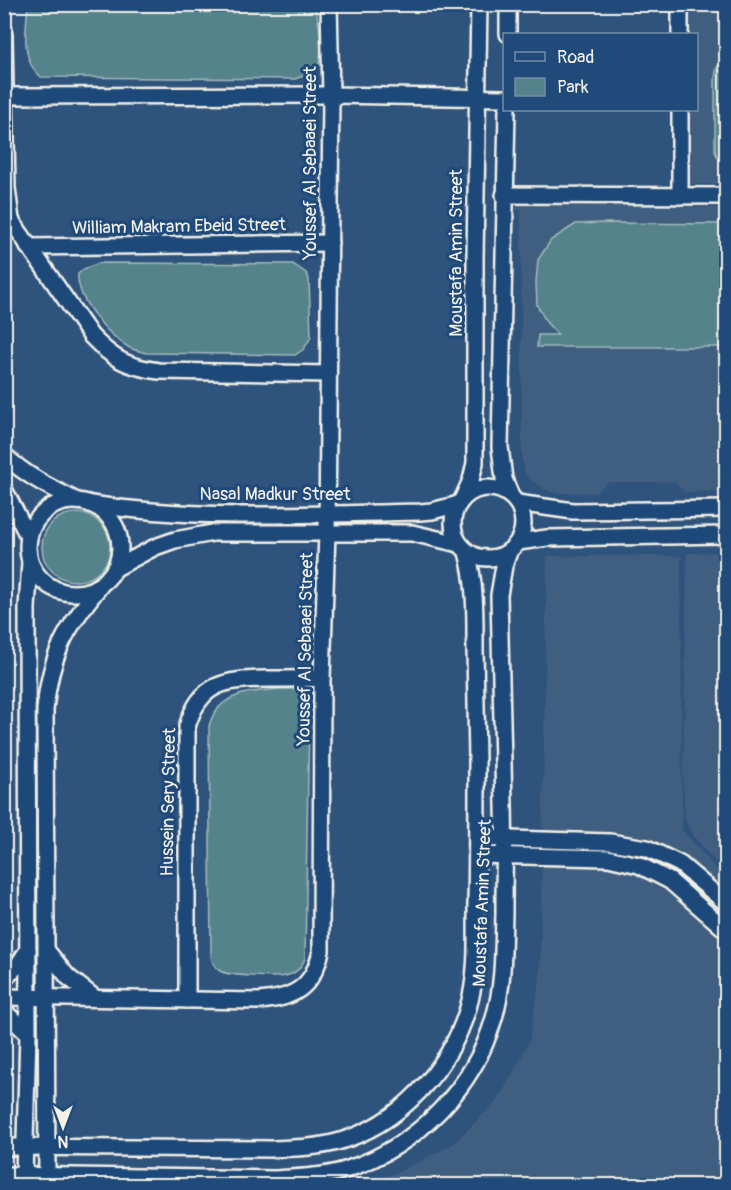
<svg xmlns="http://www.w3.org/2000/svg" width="731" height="1190" font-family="Pangolin,sans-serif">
<rect width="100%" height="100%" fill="#2e537d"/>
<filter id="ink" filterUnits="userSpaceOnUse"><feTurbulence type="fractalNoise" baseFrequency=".0167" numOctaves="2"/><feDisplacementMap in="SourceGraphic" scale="12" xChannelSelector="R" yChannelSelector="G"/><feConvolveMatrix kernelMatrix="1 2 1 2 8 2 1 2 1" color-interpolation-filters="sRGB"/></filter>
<g filter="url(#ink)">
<g fill="#3f5e80">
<polygon points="684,5 726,5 726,184 685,184 684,110 696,110 696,34 685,34"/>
<polygon points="516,205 726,207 726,492 684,492 675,482 608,482 595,493 555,493 544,489 532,481 525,473 522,459 521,210 516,210"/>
<polygon points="726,552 726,874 694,837 685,820 683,782 687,553"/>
<polygon points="547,556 681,556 682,830 726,880 726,1185 350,1186 394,1174 452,1145 499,1099 529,1042 540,978"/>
</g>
<g fill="#55838c" stroke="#a4baba" stroke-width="1.5">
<path d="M 28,5 L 314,5 C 319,15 323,52 319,63 C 315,72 303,76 295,79 L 41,77 C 20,61 26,28 28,5 Z"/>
<polygon points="726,61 726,163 717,156 715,151 715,77 717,67"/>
<polygon points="606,223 726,224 726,347 537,347 538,335 558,335 547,323 537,305 536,282 538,260 551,240 576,224"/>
<path d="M 99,263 L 293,264 L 306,273 L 309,279 L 311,337 L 304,349 L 295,355 L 146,353 C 140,351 133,350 128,347 C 107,334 76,299 78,274 L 84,269 Z"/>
<circle cx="76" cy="547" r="34"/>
<path d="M 282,689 L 293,689 L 305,696 L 309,715 L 305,958 C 302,967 295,974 285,976 C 276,978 228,976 220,971 C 215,968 212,963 211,956 L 209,726 C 218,692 253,691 282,689 Z"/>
</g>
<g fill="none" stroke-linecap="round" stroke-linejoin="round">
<defs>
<g id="minor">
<polyline points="508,34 508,4"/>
<polyline points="680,34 680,4"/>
<path d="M 4,35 L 7,188 L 11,220 L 91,336 C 113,359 127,367 159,371 L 328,374"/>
<polyline points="5,96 331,95 504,98"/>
<polyline points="507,110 500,447 504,479 511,496"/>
<polyline points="504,195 726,196"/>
<polyline points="680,196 680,110"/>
<polyline points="28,247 330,243"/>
<path d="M 4,455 C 26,476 51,488 77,501"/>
<circle cx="488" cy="523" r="35"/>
<polyline points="4,489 29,538"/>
<polyline points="462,500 471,480 475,463 475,259 479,4"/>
<circle cx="74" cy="547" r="46"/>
<polyline points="517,503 573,511 726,509"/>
<path d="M 91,504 C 199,521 310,514 420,512 L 432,511 L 459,504"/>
<polyline points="518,542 547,538 726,535"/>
<polyline points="116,568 155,547 175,540 213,533 412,533 459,544"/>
<polyline points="478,838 610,842 647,848 680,864 726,903"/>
<polyline points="477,855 608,858 639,865 670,881 726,930"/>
<polyline points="47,951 68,977 95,998"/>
<polyline points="4,979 18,965 28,950"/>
<path d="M 4,997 L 257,1001 C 293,999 313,988 321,951 L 322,678 L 327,533 L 331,95 L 329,4"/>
<path d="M 187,1000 L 187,727 C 200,682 225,680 266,679 C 285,679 303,679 322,678"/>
<polyline points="4,1011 28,1034"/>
<path d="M 4,1147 L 270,1149 C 293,1148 315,1148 337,1142 C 399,1125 450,1069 468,1008 C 478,975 476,939 476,904 C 477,856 477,808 477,760 C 476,723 476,687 475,651 C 475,617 476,585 467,552"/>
<path d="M 4,1175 L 276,1179 C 300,1177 325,1177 348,1169 C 417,1146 474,1088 494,1018 C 504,984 503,948 504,914 C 504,877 505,841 504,805 C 502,735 501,665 499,595 L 504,566 L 509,552"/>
<polyline points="24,1175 28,1034 27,608 30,562"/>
<path d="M 47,1175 L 45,710 C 50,655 66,628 100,586"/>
</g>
</defs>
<use href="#minor" stroke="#f4f1e8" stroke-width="20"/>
<use href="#minor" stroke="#1f4a7a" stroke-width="15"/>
</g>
</g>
<g text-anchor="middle" stroke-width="6" stroke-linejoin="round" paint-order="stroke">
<g font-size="18" fill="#f4f1e8" stroke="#1f4a7a">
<text transform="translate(310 163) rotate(-90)" y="6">Youssef Al Sebaaei Street</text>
<text transform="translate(179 226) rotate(-1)" y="6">William Makram Ebeid Street</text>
<text transform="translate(456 253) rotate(-90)" y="6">Moustafa Amin Street</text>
<text x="275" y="500">Nasal Madkur Street</text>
<text transform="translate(305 649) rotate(-89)" y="6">Youssef Al Sebaaei Street</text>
<text transform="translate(168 802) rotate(-89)" y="6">Hussein Sery Street</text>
<text transform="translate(482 903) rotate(-88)" y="6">Moustafa Amin Street</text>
</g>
</g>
<rect width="731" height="1190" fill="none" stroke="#1f4a7a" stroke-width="24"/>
<rect x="12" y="12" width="707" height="1166" fill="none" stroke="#f4f1e8" stroke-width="2" filter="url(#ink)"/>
<rect x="503" y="33" width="195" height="78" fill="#1f4a7a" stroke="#748da6" stroke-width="1.5"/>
<rect x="515" y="52" width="30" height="9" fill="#1f4a7a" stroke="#748da6" stroke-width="1.5"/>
<text x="557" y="63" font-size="18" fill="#f4f1e8">Road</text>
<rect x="515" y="78" width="30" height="18" fill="#55838c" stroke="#748da6" stroke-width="1.5"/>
<text x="557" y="93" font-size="18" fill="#f4f1e8">Park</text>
<g transform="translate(63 1127) rotate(180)" stroke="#1f4a7a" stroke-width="4.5" paint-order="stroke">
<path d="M0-4.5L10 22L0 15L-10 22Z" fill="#f4f1e8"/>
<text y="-9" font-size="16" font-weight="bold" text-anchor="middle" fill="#f4f1e8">N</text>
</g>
</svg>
